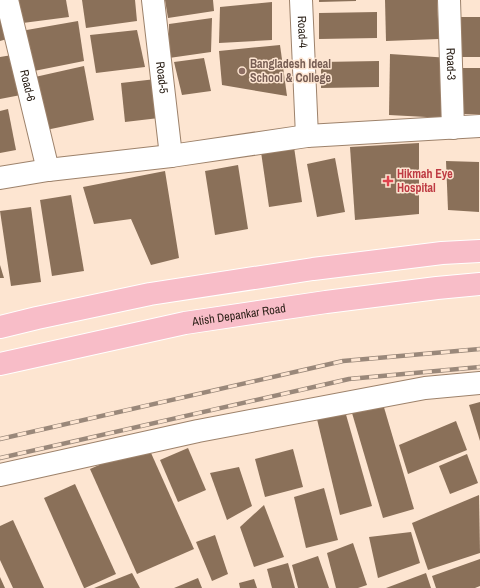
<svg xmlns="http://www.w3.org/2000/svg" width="480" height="588" font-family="'Archivo Narrow',sans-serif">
<rect width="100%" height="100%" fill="#fde5d1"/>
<g fill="#8a7059">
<polygon points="10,0 66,0 69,17 15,24"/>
<polygon points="82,0 135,0 137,21 86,28"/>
<polygon points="165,0 213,0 214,11 168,18"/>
<polygon points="319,0 356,0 356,1 319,2"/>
<polygon points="385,0 437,0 439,39 386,41"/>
<polygon points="272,2 272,40 219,43 220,7"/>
<polygon points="0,7 7,39 0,41"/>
<polygon points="377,12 377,38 319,39 319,13"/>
<polygon points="460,17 480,17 480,57 459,57"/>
<polygon points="212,18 211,52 169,58 169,24"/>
<polygon points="78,21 84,61 29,72 21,31"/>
<polygon points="137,30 145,67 96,73 90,35"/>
<polygon points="280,45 287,96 222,85 219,51"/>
<polygon points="18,54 26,94 0,99 0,57"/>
<polygon points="390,54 450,58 445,118 389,115"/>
<polygon points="204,58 211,91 182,95 174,62"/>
<polygon points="379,61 379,87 321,88 321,62"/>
<polygon points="84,66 94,120 46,130 35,77"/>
<rect x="462" y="68" width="18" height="46"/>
<polygon points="156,79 159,118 125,122 121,83"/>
<polygon points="8,109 16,150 0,153 0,111"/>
<polygon points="419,143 419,214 355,220 350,147"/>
<polygon points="294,147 302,202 269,207 261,152"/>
<polygon points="335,158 345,212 317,217 307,164"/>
<polygon points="446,161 479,162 479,212 448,210"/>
<polygon points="238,165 248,229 215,235 205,171"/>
<polygon points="165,171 179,258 151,265 131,219 94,224 83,187"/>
<polygon points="71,195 84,271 52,276 40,200"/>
<polygon points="31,207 41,282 11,286 0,211"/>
<polygon points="0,265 4,278 0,278"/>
<polygon points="480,402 480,441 469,405"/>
<polygon points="383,404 414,509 383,518 352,413"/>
<polygon points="345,411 372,506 340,515 316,415"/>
<polygon points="456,421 467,450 408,474 399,445"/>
<polygon points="147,444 194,549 137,574 90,469"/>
<polygon points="188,448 206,490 178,502 160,460"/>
<polygon points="293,449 303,487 265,497 255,459"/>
<polygon points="467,454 478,483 450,494 439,466"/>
<polygon points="239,467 252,506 227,520 210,473"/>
<polygon points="75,484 116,574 85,588 84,588 44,498"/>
<polygon points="324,488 338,540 306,548 294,497"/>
<polygon points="479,495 480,553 428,570 412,523"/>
<polygon points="264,505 284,557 254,567 240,527"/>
<polygon points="13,520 44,588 13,588 0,560 0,526"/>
<polygon points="411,532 420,563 378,578 369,537"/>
<polygon points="215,535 228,574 212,581 196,542"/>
<polygon points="353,543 367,585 358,588 336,588 327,553"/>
<polygon points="318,556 329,588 298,588 292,565"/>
<polygon points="480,559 480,586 475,588 436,588 432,576"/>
<polygon points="288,563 295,588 272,588 267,569"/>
<polygon points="132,573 140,588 94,588"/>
<polygon points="426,573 431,588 386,588"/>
<polygon points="0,577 5,588 0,588"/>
<polygon points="198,578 202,588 174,588"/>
<polygon points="254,579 257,588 240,588 239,583"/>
</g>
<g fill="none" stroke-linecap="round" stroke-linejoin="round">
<defs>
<g id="minor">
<path id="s1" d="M 7,0 L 48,170"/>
<path id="s2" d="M 153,0 L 171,156"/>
<path id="s3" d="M 301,0 L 307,136"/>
<path id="s4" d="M 449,0 L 453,128"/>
<polyline points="0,178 48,170 171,156 307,136 480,126"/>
<polyline points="0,475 198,431 425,388 480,383"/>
</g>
<g id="primary">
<polyline points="0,327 37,318 150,294 313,269 442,253 480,251"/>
<path id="s5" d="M 0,364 L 185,323 L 326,302 L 437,288 L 480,284"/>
</g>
</defs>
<use href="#minor" stroke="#9d826b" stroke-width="24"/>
<use href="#primary" stroke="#fff" stroke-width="24"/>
<use href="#minor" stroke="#fff" stroke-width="22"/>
<use href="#primary" stroke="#f8bdc8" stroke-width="22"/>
<defs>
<g id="rail">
<polyline points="0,439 343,361 480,349"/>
<polyline points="0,458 349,379 480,367"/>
</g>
</defs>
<use href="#rail" stroke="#9a887a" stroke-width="4.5"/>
<use href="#rail" stroke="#fde5d1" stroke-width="3" stroke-dasharray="9" stroke-linecap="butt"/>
</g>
<circle fill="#8d6e63" stroke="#fde5d1" stroke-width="1.5" cx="242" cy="71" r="4"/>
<path fill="#e0444e" stroke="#fde5d1" stroke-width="1.5" d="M386 175h4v4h4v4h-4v4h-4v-4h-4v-4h4z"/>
<g text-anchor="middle" stroke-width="3" stroke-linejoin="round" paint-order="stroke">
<g font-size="12" fill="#291e15" stroke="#fde5d1">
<text dy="4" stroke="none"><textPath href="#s3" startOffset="32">Road-4</textPath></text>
<text dy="4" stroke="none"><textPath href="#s4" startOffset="64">Road-3</textPath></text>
<text dy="4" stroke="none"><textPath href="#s2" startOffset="78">Road-5</textPath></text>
<text dy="4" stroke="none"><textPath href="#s1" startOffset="88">Road-6</textPath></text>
<text dy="4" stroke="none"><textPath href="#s5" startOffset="244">Atish Depankar Road</textPath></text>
</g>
<g font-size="12" font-weight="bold" fill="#785e54" stroke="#fde5d1" text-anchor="start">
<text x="250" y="68">Bangladesh Ideal<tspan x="250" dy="14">School &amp; College</tspan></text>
</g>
<g font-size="12" font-weight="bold" fill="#be3a42" stroke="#fde5d1" text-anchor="start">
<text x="397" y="178">Hikmah Eye<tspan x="397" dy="14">Hospital</tspan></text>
</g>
</g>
</svg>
